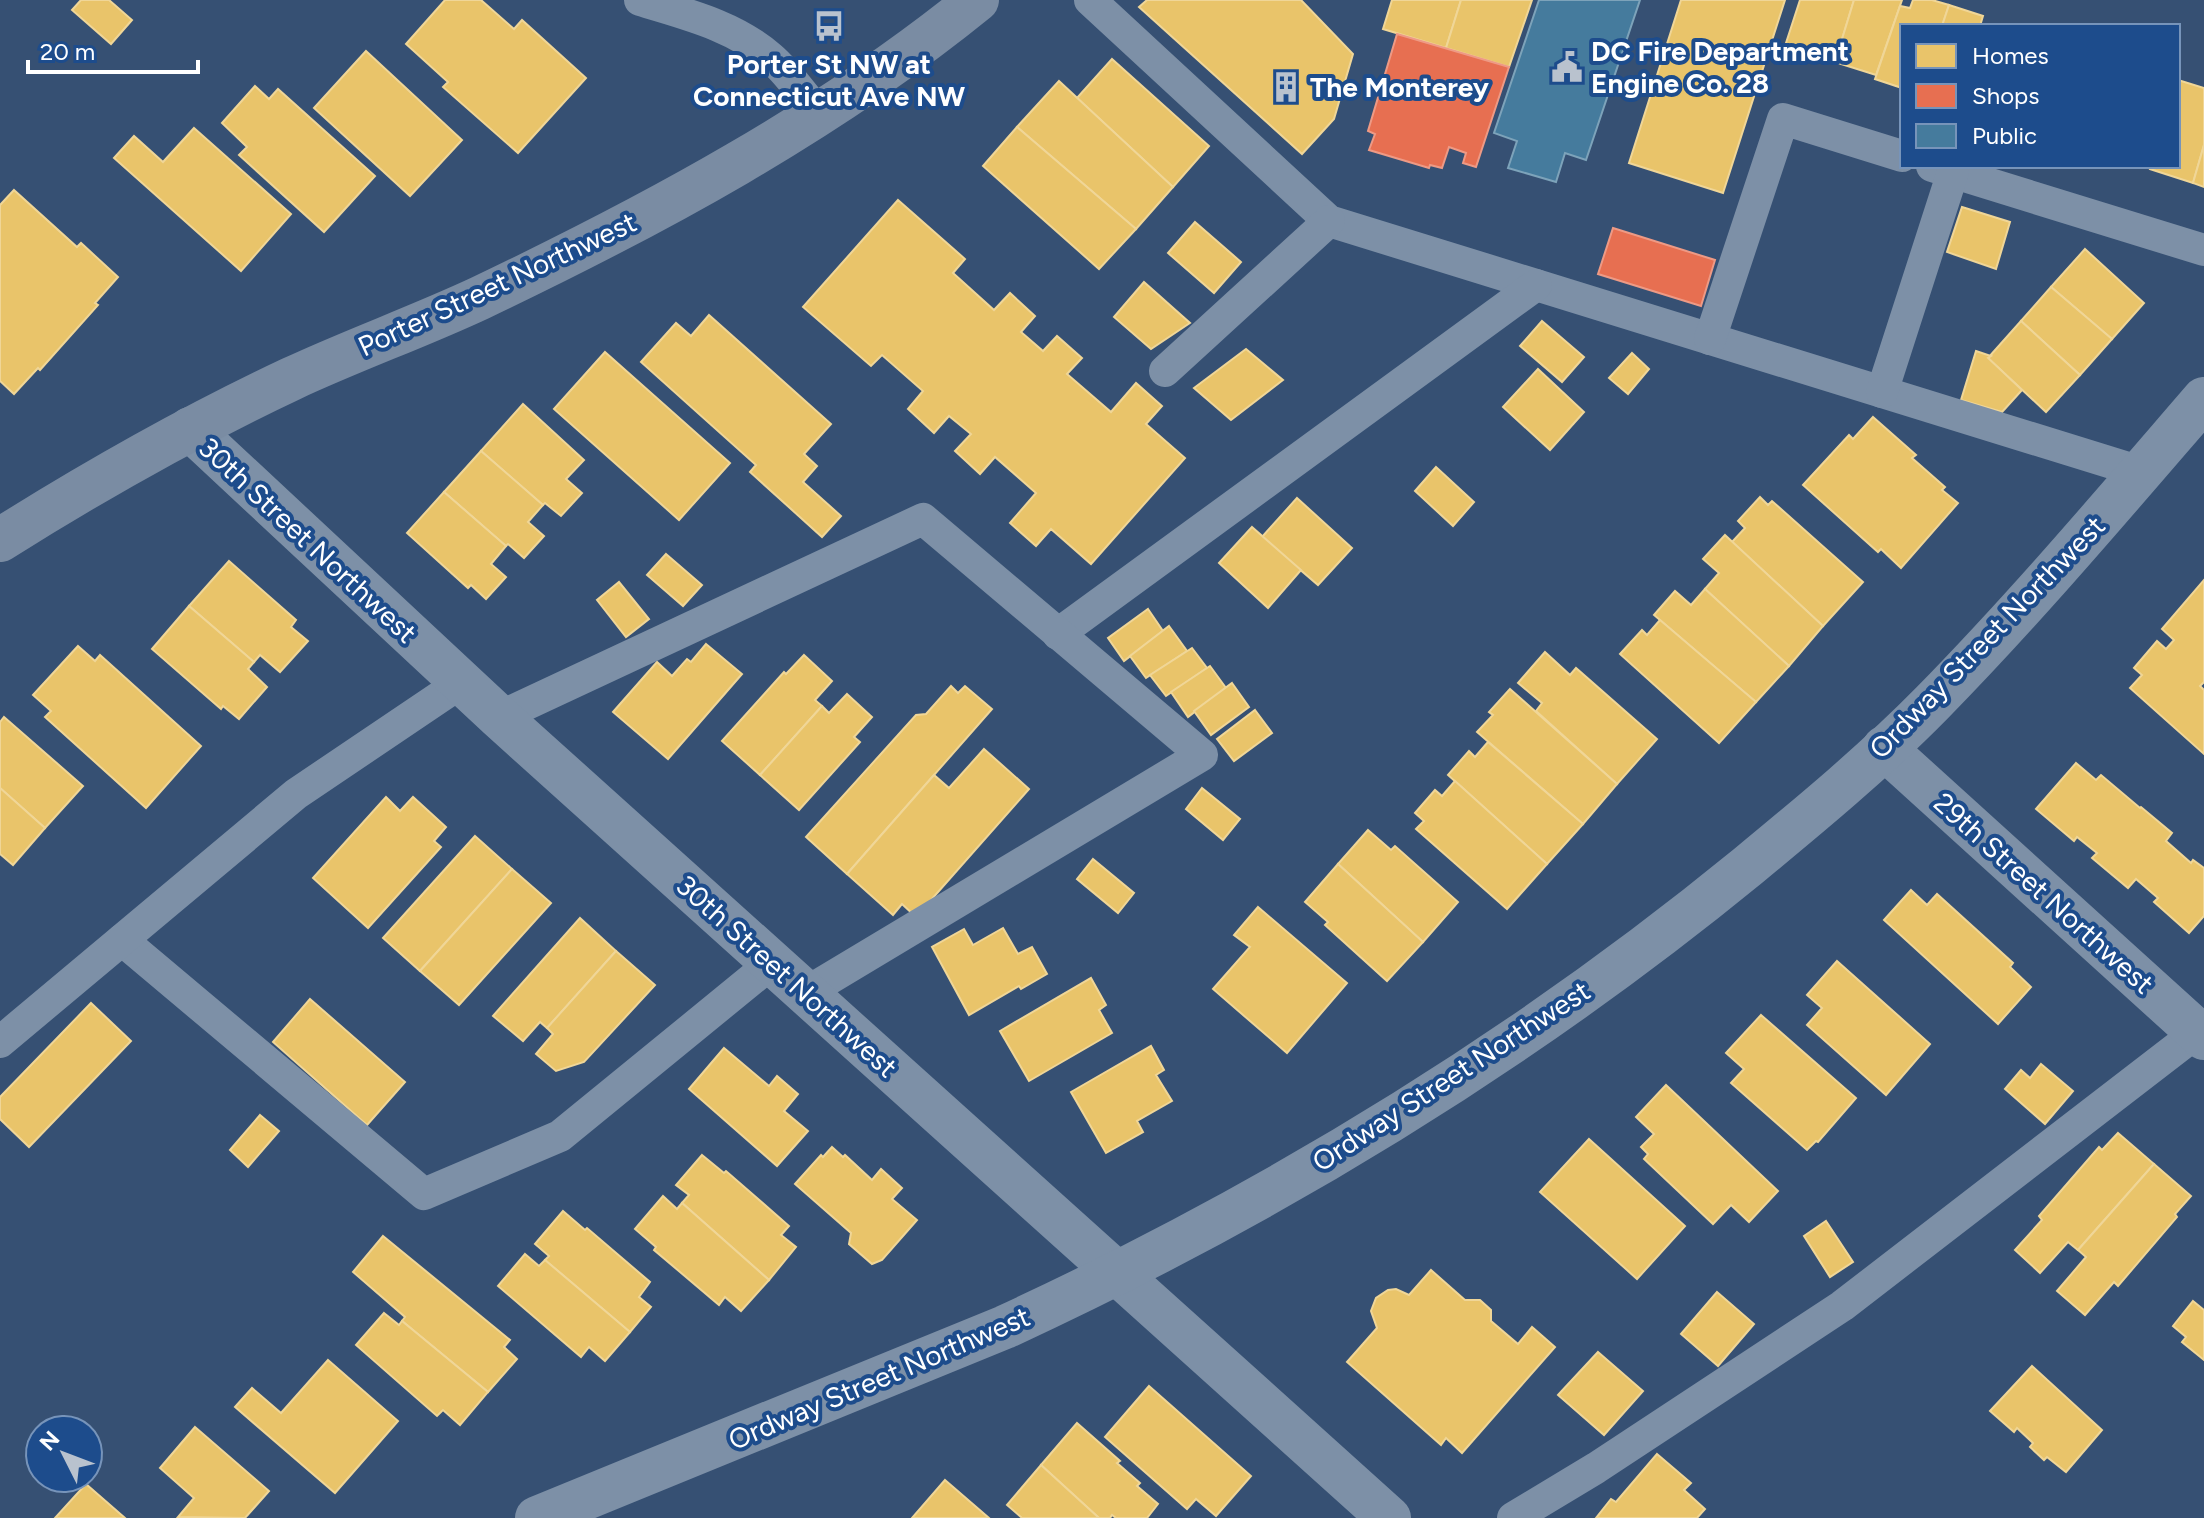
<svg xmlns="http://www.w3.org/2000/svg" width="2204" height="1518" font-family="Figtree,sans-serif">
<rect width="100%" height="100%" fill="#365073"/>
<g fill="#e9c46a" stroke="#f0d697" stroke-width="2">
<polygon points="81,0 109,0 132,20 111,44 72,10"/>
<polygon points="445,0 481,0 514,29 522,20 586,78 518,153 443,87 448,82 406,44"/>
<polygon points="1147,0 1301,0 1353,54 1334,119 1302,154 1139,7"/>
<polygon points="1392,0 1461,0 1446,48 1383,29"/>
<polygon points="1461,0 1532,0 1509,67 1446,48"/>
<polygon points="1681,0 1785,0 1723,193 1629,163"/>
<polygon points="1800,0 1854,0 1835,62 1785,46"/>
<polygon points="1854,0 1902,0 1876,75 1835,62"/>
<polygon points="1913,0 1932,0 1949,5 1942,26 1902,26 1902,88 1875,79 1900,6 1910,8"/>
<polygon points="1949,5 1983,16 1980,26 1942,26"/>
<polygon points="366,51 462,140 410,196 314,108"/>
<polygon points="1112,59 1209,146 1173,187 1077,98"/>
<polygon points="2178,80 2204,88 2204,145 2193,183 2150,169 2151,166 2178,166"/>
<polygon points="1059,81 1173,187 1136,229 1017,127"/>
<polygon points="255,86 269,99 278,89 375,176 324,232 239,155 247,147 222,123"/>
<polygon points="1017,127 1136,229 1099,269 983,166"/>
<polygon points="194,128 291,214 241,271 114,158 134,136 163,162"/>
<polygon points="2204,145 2204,187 2193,183"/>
<polygon points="14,190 77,247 81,243 118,277 95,303 98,305 40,370 38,368 14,394 0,381 0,205"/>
<polygon points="898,200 965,259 953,273 994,310 1010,293 1035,316 1021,332 1043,351 1057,336 1082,358 1067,374 1111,412 1136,383 1162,406 1146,424 1185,458 1091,564 1051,529 1036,546 1010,523 1036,493 995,457 980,474 955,451 971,434 949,416 934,433 908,409 923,391 882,355 871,366 803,307"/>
<polygon points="1962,207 2010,222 1996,269 1947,252"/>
<polygon points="1195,222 1241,262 1214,293 1168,253"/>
<polygon points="2085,249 2144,303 2112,339 2051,287"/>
<polygon points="1144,282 1190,323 1151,349 1114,317"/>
<polygon points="2051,287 2112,339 2080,375 2021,321"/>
<polygon points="709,315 831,424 804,454 817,466 803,482 841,516 822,537 750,472 756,465 641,362 676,323 691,336"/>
<polygon points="1542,321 1584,357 1562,382 1520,346"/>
<polygon points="2021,321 2080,375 2046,412 1988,358"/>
<polygon points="1246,349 1283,380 1231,420 1194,388"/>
<polygon points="1976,351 1991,356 1988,358 2022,390 2002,412 1961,400"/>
<polygon points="605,352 730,463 679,520 554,409"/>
<polygon points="1632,353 1649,369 1628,394 1609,378"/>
<polygon points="1538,369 1584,412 1550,450 1503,407"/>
<polygon points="523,404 584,460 566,479 582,493 561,516 545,503 543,505 481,451"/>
<polygon points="1873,417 1916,455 1912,458 1945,487 1942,490 1958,503 1901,568 1881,549 1878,552 1803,485 1849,435 1853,439"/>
<polygon points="481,451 543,505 528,522 544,536 524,558 508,544 506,546 444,492"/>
<polygon points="1436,467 1474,502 1453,526 1415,491"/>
<polygon points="444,492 506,546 491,564 506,577 486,599 471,585 468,588 407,533"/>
<polygon points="1760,497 1768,505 1772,501 1863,582 1823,626 1732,542 1745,528 1738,521"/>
<polygon points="1297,498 1352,548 1318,585 1262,537"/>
<polygon points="1252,527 1301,570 1268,608 1219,563"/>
<polygon points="1725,535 1823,626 1789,666 1705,589 1719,573 1703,559"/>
<polygon points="666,554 702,585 683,606 647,575"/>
<polygon points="229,561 296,620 291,627 308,641 280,672 260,655 254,662 189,606"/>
<polygon points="2204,580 2204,682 2200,686 2204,690 2204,754 2130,688 2142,675 2134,668 2157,641 2166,649 2174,640 2162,629"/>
<polygon points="619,582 649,619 626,637 597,600"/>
<polygon points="1705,589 1789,666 1756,702 1654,615 1675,591 1691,605"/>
<polygon points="189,606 254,662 248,669 267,687 239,719 223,706 221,709 152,649"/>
<polygon points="1148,609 1163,631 1124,661 1108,638"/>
<polygon points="1660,620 1756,702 1719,743 1620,654 1642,630 1647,635"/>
<polygon points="1169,626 1187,651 1146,678 1130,656"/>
<polygon points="706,644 742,674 668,759 613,712 657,662 672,676 687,659 691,662"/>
<polygon points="78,646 95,661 100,655 201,746 146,808 45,717 51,711 33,695"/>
<polygon points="1192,648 1207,668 1166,696 1150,675"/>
<polygon points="1545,652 1570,675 1576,668 1657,739 1617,784 1536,711 1542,703 1518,683"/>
<polygon points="804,655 832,681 815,700 822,706 760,775 722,741 784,672 786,674"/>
<polygon points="1210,666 1226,688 1188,717 1171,692"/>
<polygon points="1232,683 1249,707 1211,735 1194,711"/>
<polygon points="951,686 958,693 965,686 992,709 847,874 806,837 916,715 926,714"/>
<polygon points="1510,689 1617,784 1583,824 1477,732 1493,715 1489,712"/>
<polygon points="847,694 872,717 854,737 860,742 799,810 760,775 822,706 829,713"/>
<polygon points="1255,710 1272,733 1234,761 1217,739"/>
<polygon points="4,717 83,786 45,828 0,788 0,722"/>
<polygon points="1488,742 1583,824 1547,864 1448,775 1469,751 1475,757"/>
<polygon points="984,749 1029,789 916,917 902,904 893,915 847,874 934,775 949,788"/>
<polygon points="2076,763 2096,780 2101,775 2140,808 2141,807 2172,833 2166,841 2191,863 2193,860 2204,868 2204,916 2189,933 2154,902 2158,898 2136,879 2128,888 2092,858 2097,853 2077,837 2074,841 2036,809"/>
<polygon points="1455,781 1547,864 1507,909 1416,829 1424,821 1415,813 1435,790 1442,796"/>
<polygon points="0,788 45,828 13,865 0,854"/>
<polygon points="1202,788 1240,819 1223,840 1186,809"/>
<polygon points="386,797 400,811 413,797 446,827 434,841 441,847 368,928 313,878"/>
<polygon points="1368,830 1391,850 1395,846 1458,902 1423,942 1338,864"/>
<polygon points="475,836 512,869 420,971 383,938"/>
<polygon points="1093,859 1134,893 1118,913 1077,879"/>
<polygon points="1338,864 1423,942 1387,981 1325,925 1328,922 1305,902"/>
<polygon points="512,869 551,903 459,1005 420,971"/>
<polygon points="1911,890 1927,905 1937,894 2013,963 2010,967 2031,987 1998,1024 1884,920"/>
<polygon points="1258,907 1347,983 1287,1053 1213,989 1250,947 1234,935"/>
<polygon points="580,918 616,951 547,1028 540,1022 523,1041 493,1016"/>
<polygon points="1003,928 1018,954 1032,947 1047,974 1021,989 1019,986 969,1015 932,947 964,929 973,945"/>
<polygon points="616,951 655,985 584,1062 556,1071 536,1054 553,1034 547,1028"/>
<polygon points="1837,961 1930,1044 1886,1095 1807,1025 1822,1008 1807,995"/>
<polygon points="1091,978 1106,1005 1099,1010 1112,1033 1029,1081 1000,1031"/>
<polygon points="310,999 405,1082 367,1125 273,1042"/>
<polygon points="91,1003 131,1041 29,1147 0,1119 0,1097"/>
<polygon points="1761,1015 1856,1098 1818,1142 1816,1141 1807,1150 1731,1083 1744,1069 1726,1053"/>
<polygon points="1151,1046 1164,1070 1156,1075 1172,1101 1137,1121 1143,1132 1106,1153 1071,1092"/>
<polygon points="724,1048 769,1086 777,1076 798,1094 784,1111 808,1131 777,1166 689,1089"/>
<polygon points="2041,1064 2073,1091 2045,1124 2005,1089 2021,1070 2030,1078"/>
<polygon points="1666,1085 1778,1191 1749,1222 1731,1205 1713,1224 1644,1159 1648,1154 1641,1147 1654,1134 1636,1117"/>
<polygon points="260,1115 279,1131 248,1167 230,1150"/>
<polygon points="2118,1133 2154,1164 2078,1250 2068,1242 2040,1273 2015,1250 2042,1220 2039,1216 2099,1147 2102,1150"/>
<polygon points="1589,1139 1685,1226 1637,1279 1540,1192"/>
<polygon points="832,1147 843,1157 845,1155 872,1180 881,1169 902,1188 892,1199 917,1220 882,1260 872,1264 849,1244 851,1233 795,1184 821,1155 823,1157"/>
<polygon points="702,1155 724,1173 726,1171 789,1226 781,1235 796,1247 769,1280 682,1203 689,1195 676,1185"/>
<polygon points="2154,1164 2191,1196 2175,1214 2177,1217 2118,1286 2114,1282 2085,1315 2057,1291 2086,1257 2078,1250"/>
<polygon points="663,1196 677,1209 682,1203 769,1280 741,1311 725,1297 719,1305 654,1250 656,1247 635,1229"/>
<polygon points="563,1211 585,1230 587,1228 650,1282 639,1297 651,1307 630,1332 545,1260 549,1256 535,1244"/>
<polygon points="1826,1221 1853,1262 1830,1277 1804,1236"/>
<polygon points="383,1236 510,1340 504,1347 517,1359 488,1392 402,1321 405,1317 353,1272"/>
<polygon points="525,1254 539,1266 545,1260 630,1332 605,1361 589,1347 581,1357 498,1286"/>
<polygon points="1431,1270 1465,1300 1480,1300 1491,1310 1491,1321 1518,1344 1532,1327 1555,1347 1462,1453 1446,1438 1441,1445 1347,1362 1377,1328 1371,1311 1376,1298 1388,1290 1396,1289 1409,1295"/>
<polygon points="1717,1292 1754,1324 1718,1366 1681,1334"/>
<polygon points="2193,1301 2204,1310 2204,1360 2182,1342 2186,1337 2173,1326"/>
<polygon points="384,1313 399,1325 402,1321 488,1392 460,1425 443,1410 437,1416 356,1345"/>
<polygon points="1598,1352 1643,1391 1604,1435 1558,1395"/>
<polygon points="328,1360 398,1421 335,1493 235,1407 252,1388 281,1413"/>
<polygon points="2032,1366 2102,1430 2066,1472 2047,1457 2044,1460 2030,1447 2033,1443 2017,1428 2014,1432 1990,1411"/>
<polygon points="1149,1386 1251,1476 1216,1516 1196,1499 1187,1509 1105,1437"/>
<polygon points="1077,1423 1120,1461 1117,1463 1140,1483 1137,1486 1158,1504 1147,1518 1116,1518 1112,1515 1110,1518 1099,1518 1041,1465"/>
<polygon points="195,1427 269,1491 245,1518 178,1517 194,1498 160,1468"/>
<polygon points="1657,1454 1691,1483 1684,1490 1705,1509 1697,1518 1596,1518 1611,1499 1616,1502"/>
<polygon points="1041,1465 1099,1518 1022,1518 1007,1505"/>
<polygon points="945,1480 989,1518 912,1518"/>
<polygon points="86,1484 125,1518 55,1518"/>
</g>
<g fill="#e76f51" stroke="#ee9a85" stroke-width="2">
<polygon points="1397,34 1509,67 1476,167 1463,163 1466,153 1449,147 1442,168 1430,165 1429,168 1369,150 1375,134 1368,131"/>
<polygon points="1613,228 1715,260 1701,306 1598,274"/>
</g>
<polygon fill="#457b9d" stroke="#7da3ba" stroke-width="2" points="1539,0 1640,0 1586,160 1565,153 1556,182 1508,168 1517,141 1494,133"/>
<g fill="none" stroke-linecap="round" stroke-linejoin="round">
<g stroke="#7d90a7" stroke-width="32">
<path d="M 640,0 C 685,14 733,25 770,57 C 788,72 803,95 819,114"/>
<polyline points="1090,0 1329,221 2141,472"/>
<polyline points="1932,166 2204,250"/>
<polyline points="1710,339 1783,119 1902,156"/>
<polyline points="1165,371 1329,221"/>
<polyline points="1882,392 1953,172"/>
<polyline points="1058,634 1536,285"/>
<polyline points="499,717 923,519 1202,755 807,992"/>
<polyline points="122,940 424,1194 560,1136 773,962"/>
<polyline points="0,1042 296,794 462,682"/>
<polyline points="1513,1518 1596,1468 1842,1306 2204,1027"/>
</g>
<g stroke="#7d90a7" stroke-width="44">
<polyline points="190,429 499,717 1389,1518"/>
<polyline points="1884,748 2204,1038"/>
<path d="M 537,1518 L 1005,1327 C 1269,1205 1522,1051 1748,866 C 1811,814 1875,761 1932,703 C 2027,606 2115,502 2204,399"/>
</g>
<path stroke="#7a8ca3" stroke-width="44" d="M 0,540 C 94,481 191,426 291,379 C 353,350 418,327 480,298 C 654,215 827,122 977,0"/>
</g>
<defs>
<symbol id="bus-bare" viewBox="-9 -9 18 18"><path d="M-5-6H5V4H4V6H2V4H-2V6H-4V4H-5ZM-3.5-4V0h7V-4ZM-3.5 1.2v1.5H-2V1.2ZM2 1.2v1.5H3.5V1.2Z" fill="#b9c2ce" stroke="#1d4c8c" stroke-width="2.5" paint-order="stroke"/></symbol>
<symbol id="civic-bare" viewBox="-9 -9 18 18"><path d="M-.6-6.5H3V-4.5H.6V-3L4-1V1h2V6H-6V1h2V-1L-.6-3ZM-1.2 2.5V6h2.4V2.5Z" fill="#b9c2ce" stroke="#1d4c8c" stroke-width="2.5" paint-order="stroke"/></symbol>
<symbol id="building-bare" viewBox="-9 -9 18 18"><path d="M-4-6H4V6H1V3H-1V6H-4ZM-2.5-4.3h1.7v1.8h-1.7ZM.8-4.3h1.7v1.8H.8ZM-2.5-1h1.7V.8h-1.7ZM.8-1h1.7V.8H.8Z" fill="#b9c2ce" stroke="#1d4c8c" stroke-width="2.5" paint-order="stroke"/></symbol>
</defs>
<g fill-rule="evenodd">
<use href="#bus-bare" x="807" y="4" width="44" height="44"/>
<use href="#civic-bare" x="1545" y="45" width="44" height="44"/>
<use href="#building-bare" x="1264" y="65" width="44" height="44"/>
</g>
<g text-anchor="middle" stroke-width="8" stroke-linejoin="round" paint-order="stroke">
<g font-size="28" font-weight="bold" fill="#fff" stroke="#1d4c8c" text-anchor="start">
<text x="1591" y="61">DC Fire Department<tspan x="1591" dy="32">Engine Co. 28</tspan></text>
<text x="829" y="74" text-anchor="middle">Porter St NW at<tspan x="829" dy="32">Connecticut Ave NW</tspan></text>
<text x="1310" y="97">The Monterey</text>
</g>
<g font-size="28" fill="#fff" stroke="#1d4c8c">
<text transform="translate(497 284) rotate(-25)" y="10">Porter Street Northwest</text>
<text transform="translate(308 540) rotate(43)" y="10">30th Street Northwest</text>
<text transform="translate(1987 637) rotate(-46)" y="10">Ordway Street Northwest</text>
<text transform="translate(2044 893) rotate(42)" y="10">29th Street Northwest</text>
<text transform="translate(787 976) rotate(42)" y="10">30th Street Northwest</text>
<text transform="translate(1451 1076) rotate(-33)" y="10">Ordway Street Northwest</text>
<text transform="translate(879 1378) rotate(-23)" y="10">Ordway Street Northwest</text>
</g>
</g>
<rect x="1900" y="24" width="280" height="144" fill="#1d4c8c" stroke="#7794ba" stroke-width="2"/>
<rect x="1916" y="44" width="40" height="24" fill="#e9c46a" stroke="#7794ba" stroke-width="2"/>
<text x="1972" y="64" font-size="24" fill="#ffffff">Homes</text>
<rect x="1916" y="84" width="40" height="24" fill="#e76f51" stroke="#7794ba" stroke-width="2"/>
<text x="1972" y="104" font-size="24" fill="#ffffff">Shops</text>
<rect x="1916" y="124" width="40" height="24" fill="#457b9d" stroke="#7794ba" stroke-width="2"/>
<text x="1972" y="144" font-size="24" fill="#ffffff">Public</text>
<g transform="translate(64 1454) rotate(312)"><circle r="38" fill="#1d4c8c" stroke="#7794ba" stroke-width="2"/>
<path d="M0-6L14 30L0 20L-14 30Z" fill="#b9c2ce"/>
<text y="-12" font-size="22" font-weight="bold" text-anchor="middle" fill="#ffffff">N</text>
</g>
<path d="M28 60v12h170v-12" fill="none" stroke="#ffffff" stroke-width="4"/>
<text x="40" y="60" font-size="24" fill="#ffffff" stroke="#1d4c8c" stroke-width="6" paint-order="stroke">20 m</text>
</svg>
